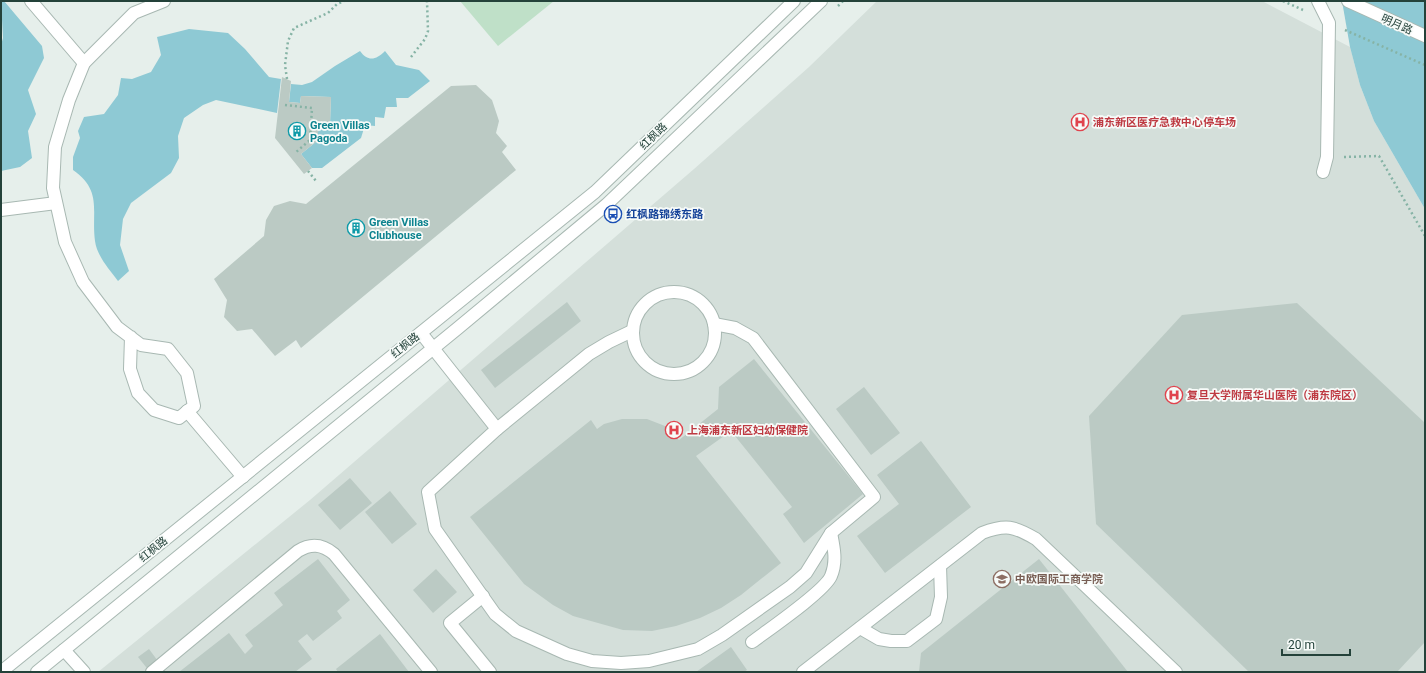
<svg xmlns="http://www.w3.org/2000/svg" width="1426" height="673" font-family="Roboto,'Noto Sans SC',sans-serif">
<rect width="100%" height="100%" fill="#e6efeb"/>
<polygon fill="#d4dfda" points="877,1 1262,1 1350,47 1360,85 1374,121 1425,209 1425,672 98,672 310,500 694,169 809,67"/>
<polygon fill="#bfe0c8" points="460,1 554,1 498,46"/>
<g fill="#8ec9d4">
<polygon points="1,1 4,1 42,46 44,58 28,90 36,114 28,131 32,158 20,167 1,171 1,45 3,38"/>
<polygon points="1342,1 1425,1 1425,209 1374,121 1360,85 1350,47"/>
<path d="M 189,29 L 228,33 L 245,49 L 269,77 L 281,79 L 277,113 L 216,100 L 203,105 L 184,118 L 178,136 L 179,158 L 171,173 L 131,203 L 123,219 L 120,245 L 129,271 L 118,281 C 109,269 97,256 95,241 C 91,211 103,191 73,170 L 73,157 L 80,138 L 78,131 L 84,117 L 104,114 L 118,95 L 121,78 L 132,79 L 151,72 L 161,55 L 157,37 Z"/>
<path d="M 360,51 C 368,62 376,60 385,51 L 396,65 L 419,70 L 430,81 L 408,98 L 396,98 L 397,107 L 386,107 L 384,118 L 375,117 L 375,126 L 365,125 L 361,138 L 322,168 L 312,168 L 301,154 L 317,141 L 319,124 L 330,124 L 331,97 L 301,96 L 300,103 L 289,102 L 291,84 L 302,85 L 312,82 L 335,66 Z"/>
</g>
<g fill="#bbcac4">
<polygon points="282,77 291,81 289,102 300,103 301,96 331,97 330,124 319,124 317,141 301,154 312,168 304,174 275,138"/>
<polygon points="476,85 492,100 499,121 496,133 507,146 502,152 516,170 301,348 296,340 275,356 252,329 237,331 224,317 227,300 214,279 264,236 266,220 274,206 290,201 306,204 451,86"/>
<polygon points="567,302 581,321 495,388 481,370"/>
<polygon points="1297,303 1425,423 1425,642 1397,672 1249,672 1096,524 1089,416 1182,315"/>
<polygon points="754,359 863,494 804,543 783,514 792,507 731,431 696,456 781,563 741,595 721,608 700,618 676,626 652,631 623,630 573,616 553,605 524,584 470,517 591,420 597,429 604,424 622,419 647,419 665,426 679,440 718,409 719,387"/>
<polygon points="864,387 900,433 871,455 836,409"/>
<polygon points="921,441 971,507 885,573 857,536 899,504 877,475"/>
<polygon points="350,478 372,503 340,530 318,505"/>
<polygon points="390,491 417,524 392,544 365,512"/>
<polygon points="318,559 350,600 337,611 342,618 313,641 307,634 298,641 312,659 295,672 179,672 229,633 245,654 253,646 245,635 283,605 274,593"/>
<polygon points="1039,559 1128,672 919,672 921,653"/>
<polygon points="436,569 457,592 433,613 413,590"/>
<polygon points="380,634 409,672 338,672 336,669"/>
<polygon points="731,647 747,670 744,672 696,672"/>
<polygon points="149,649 166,672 150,672 138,657"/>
</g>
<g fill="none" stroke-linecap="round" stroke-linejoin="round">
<defs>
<g id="service">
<polyline points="31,1 84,63"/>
<polyline points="1318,1 1329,23 1327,157 1323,172"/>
<polyline points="1,210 56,203"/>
<circle cx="674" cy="333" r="41"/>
<polyline points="632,331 609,342 589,354 497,429 428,492 435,529 495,614 516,631 567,654 592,661 621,663 649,661 698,649 722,635 790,587 806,573 831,533 874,497 753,338 735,328 714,324"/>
<polyline points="421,333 497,429"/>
<polyline points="131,337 130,369 138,393 154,410 179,418 194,406 187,373 168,349 141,345 117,327 83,282 65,242 53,188 55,147 69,100 84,63 134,13 164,1"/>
<polyline points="187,411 243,477"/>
<polyline points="483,596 450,623 490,672"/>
<polyline points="860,628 879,639 891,641 907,641 936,619 941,597 940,566"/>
<path d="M 752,642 C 768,630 825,591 831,576 C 837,562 834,548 831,533"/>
<polyline points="64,650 84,672"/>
<path d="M 152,672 L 298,551 C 311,543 322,544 334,554 L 431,672"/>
<path d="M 803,672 L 982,533 C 1006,524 1014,526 1036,539 L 1176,672"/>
</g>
<g id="tertiary">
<polyline points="1348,1 1425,36"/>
<polyline points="1,672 595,192 794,1"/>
<polyline points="37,672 458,328 606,205 821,1"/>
</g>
</defs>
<use href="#service" stroke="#a8b8b2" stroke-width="14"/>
<use href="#tertiary" stroke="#a8b8b2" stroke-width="14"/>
<g stroke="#86b3a5" stroke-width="2.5" stroke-dasharray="2 3" stroke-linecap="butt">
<polyline points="1283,1 1303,10"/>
<polyline points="838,6 843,1"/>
<polyline points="1345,30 1425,65"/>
<polyline points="411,57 425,39 428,31 427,1"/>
<polyline points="287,79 285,65 288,41 294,28 328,13 337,4 344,1"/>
<polyline points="285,105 312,108 310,140 295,153"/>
<polyline points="1344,157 1379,156 1425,236"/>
<polyline points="308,171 316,181"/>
</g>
<use href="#service" stroke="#fff" stroke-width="12"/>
<use href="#tertiary" stroke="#fff" stroke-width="12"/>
</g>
<defs>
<symbol id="hospital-ring" viewBox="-11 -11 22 22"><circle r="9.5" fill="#f7fbf9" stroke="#e0444e" stroke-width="1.5"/><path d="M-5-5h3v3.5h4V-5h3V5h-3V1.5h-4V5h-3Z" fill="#e0444e"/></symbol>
<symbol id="building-ring" viewBox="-11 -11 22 22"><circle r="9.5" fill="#f7fbf9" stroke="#0f9aa8" stroke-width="1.5"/><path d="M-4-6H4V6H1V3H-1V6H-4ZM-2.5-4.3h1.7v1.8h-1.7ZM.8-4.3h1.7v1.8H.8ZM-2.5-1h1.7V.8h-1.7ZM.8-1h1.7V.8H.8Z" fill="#0f9aa8"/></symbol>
<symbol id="bus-ring" viewBox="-11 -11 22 22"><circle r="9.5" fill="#f7fbf9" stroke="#1a4fb4" stroke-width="1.5"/><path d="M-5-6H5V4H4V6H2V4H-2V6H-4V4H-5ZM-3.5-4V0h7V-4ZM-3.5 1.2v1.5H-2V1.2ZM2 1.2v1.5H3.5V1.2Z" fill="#1a4fb4"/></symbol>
<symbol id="school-ring" viewBox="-11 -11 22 22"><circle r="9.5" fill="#f7fbf9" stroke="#8d6e63" stroke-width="1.5"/><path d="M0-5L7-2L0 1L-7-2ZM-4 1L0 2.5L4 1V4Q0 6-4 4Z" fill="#8d6e63"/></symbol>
</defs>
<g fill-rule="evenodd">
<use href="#hospital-ring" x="1070" y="112" width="20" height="20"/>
<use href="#building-ring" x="287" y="121" width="20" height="20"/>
<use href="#bus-ring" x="603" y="204" width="20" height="20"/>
<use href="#building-ring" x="346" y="218" width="20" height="20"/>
<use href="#hospital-ring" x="1164" y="385" width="20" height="20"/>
<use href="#hospital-ring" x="664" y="420" width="20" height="20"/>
<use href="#school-ring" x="992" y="569" width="20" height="20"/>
</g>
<g text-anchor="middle" stroke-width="3.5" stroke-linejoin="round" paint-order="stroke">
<g font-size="11" fill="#24423a" stroke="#f7fbf9">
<text transform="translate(1397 24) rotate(24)" y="4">明月路</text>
<text transform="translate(653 136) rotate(-44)" y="4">红枫路</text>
<text transform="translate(405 345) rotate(-39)" y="4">红枫路</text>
<text transform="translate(153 549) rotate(-39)" y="4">红枫路</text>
</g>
<g font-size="11" font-weight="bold" fill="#be3a42" stroke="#f7fbf9" text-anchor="start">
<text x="1093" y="126">浦东新区医疗急救中心停车场</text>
<text x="1187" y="399">复旦大学附属华山医院（浦东院区）</text>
<text x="687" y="434">上海浦东新区妇幼保健院</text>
</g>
<g font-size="11" font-weight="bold" fill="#0d838f" stroke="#f7fbf9" text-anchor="start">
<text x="310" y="129">Green Villas<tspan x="310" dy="13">Pagoda</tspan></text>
<text x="369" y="226">Green Villas<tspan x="369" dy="13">Clubhouse</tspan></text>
</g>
<g font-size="11" font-weight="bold" fill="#164399" stroke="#f7fbf9" text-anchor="start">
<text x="626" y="218">红枫路锦绣东路</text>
</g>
<g font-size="11" font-weight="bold" fill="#785e54" stroke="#f7fbf9" text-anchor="start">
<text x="1015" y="583">中欧国际工商学院</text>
</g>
</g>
<rect width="1426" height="673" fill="none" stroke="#24423a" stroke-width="4"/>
<path d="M1282 649v6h68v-6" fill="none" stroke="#24423a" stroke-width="2"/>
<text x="1288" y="649" font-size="12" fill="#24423a" stroke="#f7fbf9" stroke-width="3" paint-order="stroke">20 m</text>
</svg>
